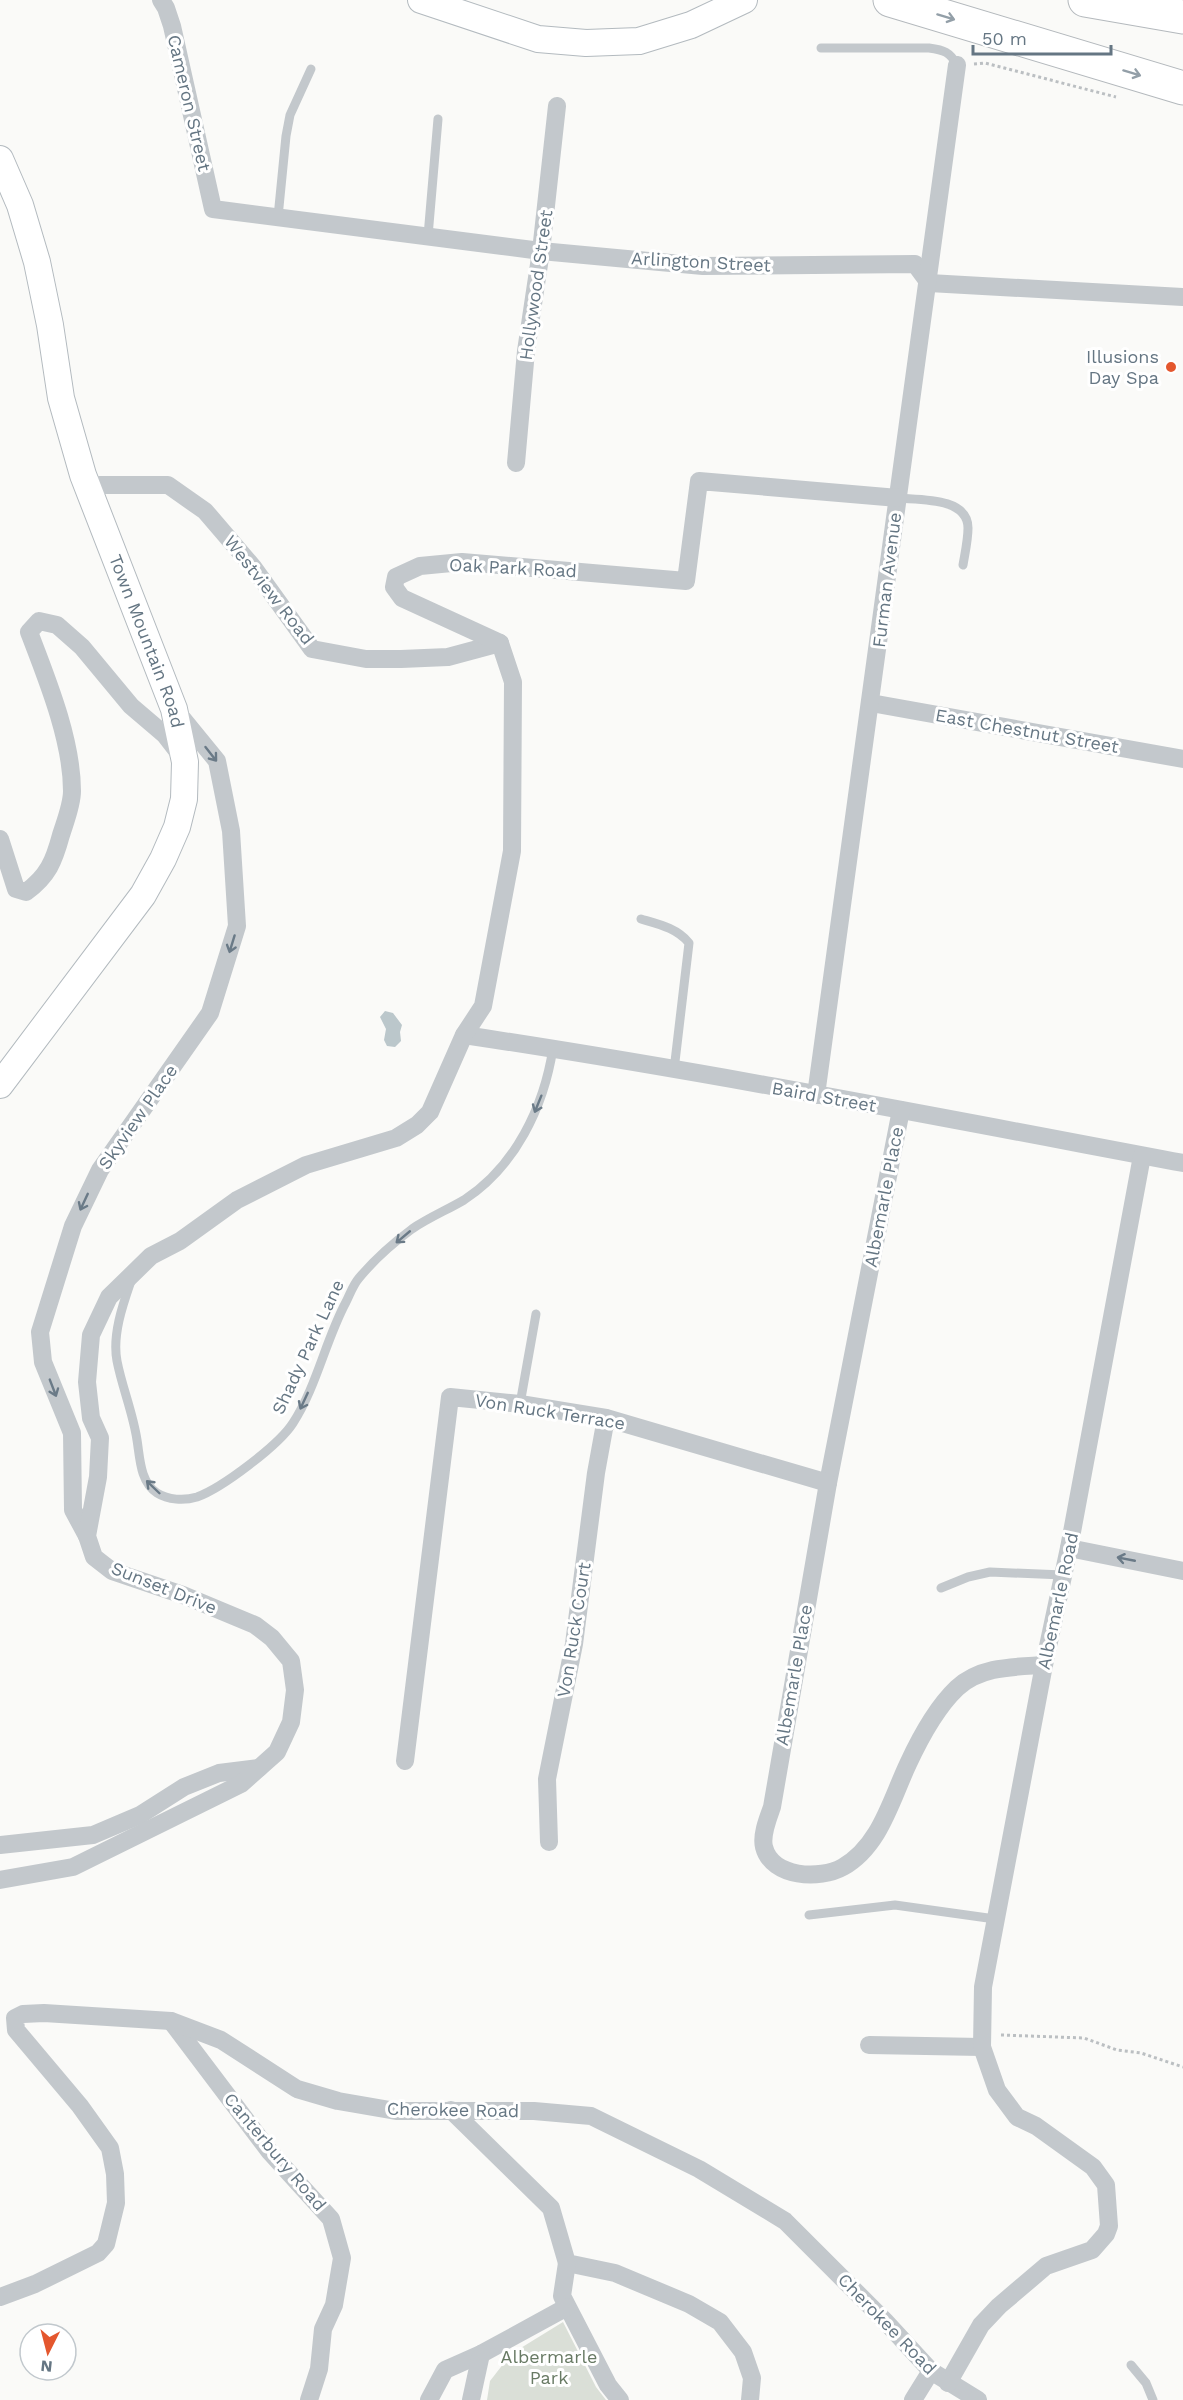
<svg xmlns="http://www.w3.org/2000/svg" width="1183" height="2400" font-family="'Work Sans',sans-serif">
<rect width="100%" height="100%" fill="#fafaf8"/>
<polygon fill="#dadfd7" points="563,2322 596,2387 606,2400 487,2400 490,2381 511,2354"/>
<polygon fill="#bbc7cb" points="385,1011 393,1013 402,1025 400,1032 401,1041 395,1047 387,1046 384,1040 386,1029 380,1017"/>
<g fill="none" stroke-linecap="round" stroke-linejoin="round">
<defs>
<g id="secondary">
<polyline points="421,0 538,39 586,43 639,41 691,25 744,0"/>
<path id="s1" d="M 0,159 L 20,205 L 37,262 L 50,325 L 61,398 L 83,475 L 174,709 L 185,762 L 184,799 L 177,827 L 163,859 L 143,895 L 0,1085"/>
</g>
<g id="motorway">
<polyline points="890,0 1183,88"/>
<polyline points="1085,0 1183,17"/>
</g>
</defs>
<use href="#secondary" stroke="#b3babf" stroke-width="28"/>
<use href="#motorway" stroke="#b4b9bd" stroke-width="35"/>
<g stroke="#bbbfc2" stroke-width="3" stroke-dasharray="3 3" stroke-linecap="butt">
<polyline points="974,64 985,63 1116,97"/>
<polyline points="1001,2035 1084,2038 1117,2050 1141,2053 1183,2067"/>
</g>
<g stroke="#c3c8cc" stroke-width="9">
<path d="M 821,48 L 929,48 C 944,50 950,52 957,65"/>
<polyline points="278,217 286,136 290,115 311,69"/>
<polyline points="428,236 438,119"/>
<path d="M 898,498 C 919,500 968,497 968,528 C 968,540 965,553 963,565"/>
<path d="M 641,919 C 658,924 677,928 689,943 L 674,1070"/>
<path d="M 131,1281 C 123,1304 112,1335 117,1361 C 122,1387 133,1413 137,1440 C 140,1458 140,1482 157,1493 C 168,1500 184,1501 197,1497 C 222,1488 279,1445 293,1423 C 316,1388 326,1339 346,1302 C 350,1294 353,1285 359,1278 C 374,1260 393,1243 412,1229 C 428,1218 447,1210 464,1200 C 515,1167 544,1107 553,1048"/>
<polyline points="520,1404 536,1314"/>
<polyline points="941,1588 968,1577 990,1572 1063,1575"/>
<polyline points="809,1915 895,1905 995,1919"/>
<polyline points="1131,2365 1146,2383 1153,2400"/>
</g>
<g stroke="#c3c8cc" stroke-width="18">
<polyline points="161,0 166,8 172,26 213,209 541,251 703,266 915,264 929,283 1183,297"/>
<polyline points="516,463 526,351 541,251 557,106"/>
<polyline points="88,485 168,485 205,511 253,567 312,649 366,659 401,659 448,657 500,643"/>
<polyline points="871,703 1183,759"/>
<path d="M 0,839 L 16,889 L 26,892 C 48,876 54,861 61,835 C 65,822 72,805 72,791 C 72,740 47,679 29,632 L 39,621 L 57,625 L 82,647 L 131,706 L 165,735 L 182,757"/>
<path d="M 464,1035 C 704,1071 944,1118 1183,1163"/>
<polyline points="816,1095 957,65"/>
<path d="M 901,1110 L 828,1483 L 772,1807 C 768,1818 761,1835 764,1847 C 772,1878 820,1880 843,1867 C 880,1846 891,1800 908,1764 C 920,1738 936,1708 957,1688 C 981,1666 1014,1667 1044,1665"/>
<polyline points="87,1536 73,1510 72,1433 43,1362 40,1332 73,1226 100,1170 210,1013 237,926 231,831 217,761 177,712"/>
<polyline points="1069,1548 1183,1571"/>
<polyline points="405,1761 450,1397 520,1404 606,1418 828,1483"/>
<polyline points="549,1842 547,1779 574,1644 596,1473 606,1418"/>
<polyline points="0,1845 93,1835 140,1815 184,1787 219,1773 259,1768"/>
<polyline points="0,1880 73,1867 241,1784 277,1752 291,1722 295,1690 291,1661 272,1638 255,1625 183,1595 112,1571 94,1557 87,1536 98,1477 100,1438 91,1418 87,1382 91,1335 109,1297 151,1256 180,1241 237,1200 306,1165 396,1138 417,1125 430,1112 464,1035 483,1006 512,851 513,682 500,643 402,598 394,587 396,577 420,566 462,562 686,581 699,481 898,498"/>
<polyline points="171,2021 270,2152 331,2219 342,2258 334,2305 323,2329 319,2369 309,2400"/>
<polyline points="869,2045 982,2047"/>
<polyline points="451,2110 551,2208 567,2263 615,2273 689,2304 720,2322 743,2352 752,2378 750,2400"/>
<polyline points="567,2263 562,2296 608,2385 620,2400"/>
<polyline points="0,2297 35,2284 98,2253 106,2244 116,2203 115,2174 110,2148 80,2106 16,2030 15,2018 23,2014 44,2013 171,2021 221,2040 297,2089 338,2101 396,2111 534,2111 591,2116 699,2169 785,2221 885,2321 931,2371 978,2400"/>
<polyline points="948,2383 981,2325 999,2306 1046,2266 1092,2250 1106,2234 1109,2226 1106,2185 1093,2167 1036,2126 1017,2117 997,2090 982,2047 983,1987 1044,1665 1069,1548 1142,1156"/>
<polyline points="429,2400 445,2370 481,2354 567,2307"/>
<polyline points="471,2400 481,2354"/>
<polyline points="913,2400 931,2371"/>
</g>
<use href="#secondary" stroke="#fff" stroke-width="26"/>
<use href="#motorway" stroke="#fff" stroke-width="33"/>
</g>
<defs><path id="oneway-shaft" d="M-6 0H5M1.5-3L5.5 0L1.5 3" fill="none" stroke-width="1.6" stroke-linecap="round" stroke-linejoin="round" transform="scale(1.5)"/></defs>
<g stroke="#939fa8">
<use href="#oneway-shaft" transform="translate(946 17) rotate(17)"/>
<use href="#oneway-shaft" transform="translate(1132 73) rotate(17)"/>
</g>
<g stroke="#6a7a87">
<use href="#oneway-shaft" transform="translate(211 754) rotate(52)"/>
<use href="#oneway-shaft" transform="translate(232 944) rotate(107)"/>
<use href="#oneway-shaft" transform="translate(538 1104) rotate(112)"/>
<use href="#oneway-shaft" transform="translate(84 1202) rotate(115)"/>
<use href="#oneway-shaft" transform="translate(403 1237) rotate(140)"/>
<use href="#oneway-shaft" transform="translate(53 1388) rotate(69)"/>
<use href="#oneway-shaft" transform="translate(304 1401) rotate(115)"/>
<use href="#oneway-shaft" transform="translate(153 1487) rotate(-136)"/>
<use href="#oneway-shaft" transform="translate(1126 1559) rotate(-169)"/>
</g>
<circle fill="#e4572e" stroke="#fff" stroke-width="2" cx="1171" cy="367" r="6"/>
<g text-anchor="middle" stroke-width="6" stroke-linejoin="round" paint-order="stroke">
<g font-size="18" fill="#657683" stroke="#fff">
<text transform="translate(189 103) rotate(77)" y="6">Cameron Street</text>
<text transform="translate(701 262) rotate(3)" y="6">Arlington Street</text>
<text transform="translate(536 285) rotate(-82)" y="6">Hollywood Street</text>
<text transform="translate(513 568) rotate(3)" y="6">Oak Park Road</text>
<text transform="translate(887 580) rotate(-83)" y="6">Furman Avenue</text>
<text transform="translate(269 590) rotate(52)" y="6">Westview Road</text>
<text dy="6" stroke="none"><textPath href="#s1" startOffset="506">Town Mountain Road</textPath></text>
<text transform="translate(1027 731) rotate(10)" y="6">East Chestnut Street</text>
<text transform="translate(824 1097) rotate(10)" y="6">Baird Street</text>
<text transform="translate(138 1117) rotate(-55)" y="6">Skyview Place</text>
<text transform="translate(884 1197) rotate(-79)" y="6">Albemarle Place</text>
<text transform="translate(308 1347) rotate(-65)" y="6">Shady Park Lane</text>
<text transform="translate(550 1412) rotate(9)" y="6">Von Ruck Terrace</text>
<text transform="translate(164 1588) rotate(22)" y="6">Sunset Drive</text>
<text transform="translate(1058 1601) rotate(-78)" y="6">Albemarle Road</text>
<text transform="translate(574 1630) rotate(-81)" y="6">Von Ruck Court</text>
<text transform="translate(794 1675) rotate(-80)" y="6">Albemarle Place</text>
<text transform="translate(453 2110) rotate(1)" y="6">Cherokee Road</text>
<text transform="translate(275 2152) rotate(50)" y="6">Canterbury Road</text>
<text transform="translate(887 2324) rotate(46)" y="6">Cherokee Road</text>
</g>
<g font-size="18" fill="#657683" stroke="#fff" text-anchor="end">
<text x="1159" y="363">Illusions<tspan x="1159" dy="21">Day Spa</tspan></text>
</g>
<g font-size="18" fill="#687a64" stroke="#fff">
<text x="549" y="2363">Albermarle<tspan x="549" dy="21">Park</tspan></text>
</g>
</g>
<g transform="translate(48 2352) rotate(186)"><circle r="28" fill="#ffffff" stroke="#c1c8cd" stroke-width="1.5"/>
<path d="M0-4.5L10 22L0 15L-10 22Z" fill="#e4572e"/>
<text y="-9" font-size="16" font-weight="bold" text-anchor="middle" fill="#657683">N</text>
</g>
<path d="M973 45v9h138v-9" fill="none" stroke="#657683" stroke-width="3"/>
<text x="982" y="45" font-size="18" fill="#657683" stroke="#ffffff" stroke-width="4.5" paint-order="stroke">50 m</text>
</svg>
